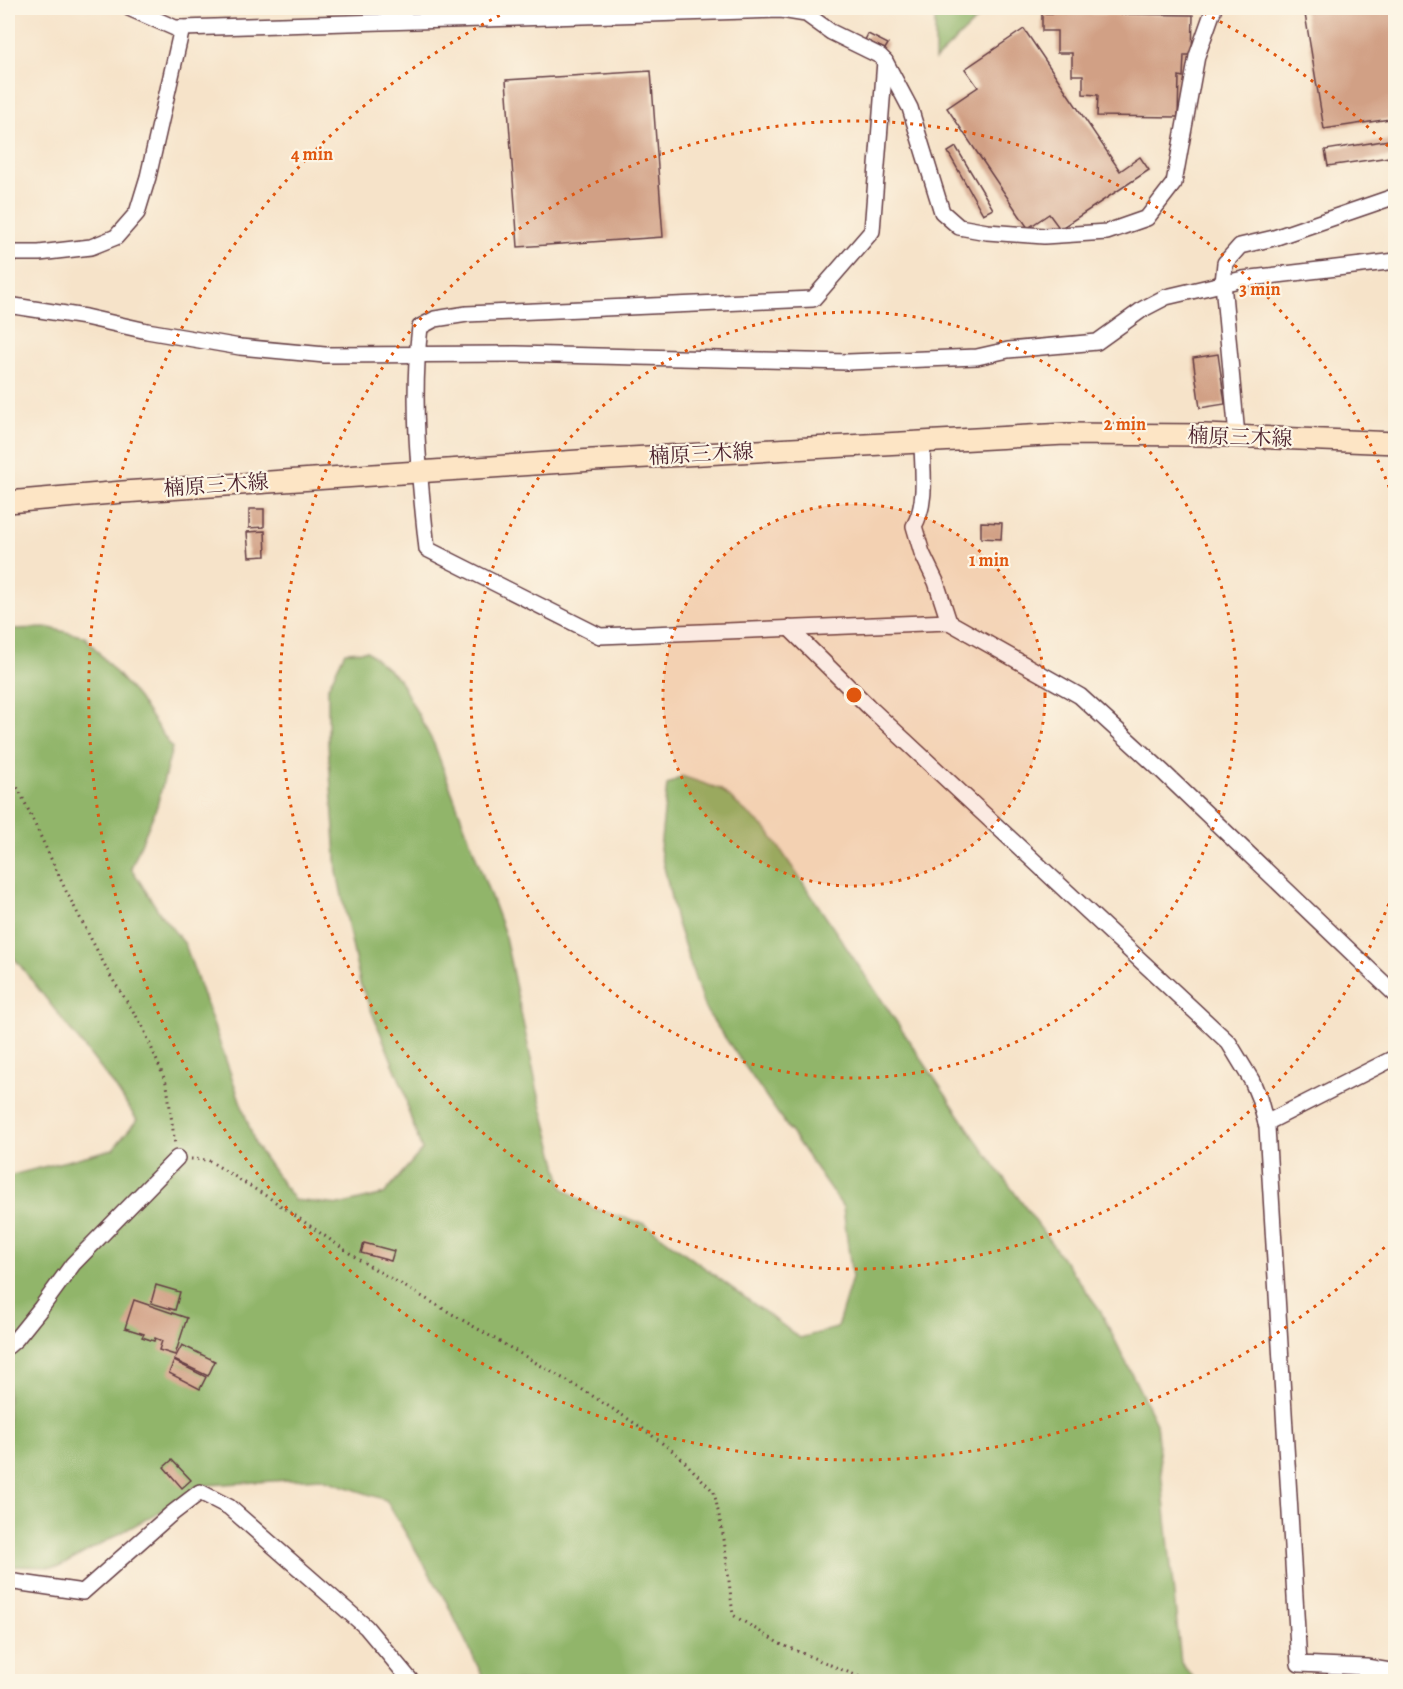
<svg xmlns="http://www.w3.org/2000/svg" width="1403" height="1689" font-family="Alegreya,'Noto Serif JP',serif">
<rect width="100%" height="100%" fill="#fcf5e5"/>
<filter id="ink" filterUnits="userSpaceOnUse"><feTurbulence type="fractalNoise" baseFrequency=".0167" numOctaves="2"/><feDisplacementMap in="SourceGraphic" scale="12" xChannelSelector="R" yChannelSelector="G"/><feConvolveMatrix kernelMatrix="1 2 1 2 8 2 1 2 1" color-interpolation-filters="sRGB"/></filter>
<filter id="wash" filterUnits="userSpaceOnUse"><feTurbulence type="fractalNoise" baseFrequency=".008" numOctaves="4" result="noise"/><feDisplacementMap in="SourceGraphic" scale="24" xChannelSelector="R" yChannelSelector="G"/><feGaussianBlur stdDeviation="1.35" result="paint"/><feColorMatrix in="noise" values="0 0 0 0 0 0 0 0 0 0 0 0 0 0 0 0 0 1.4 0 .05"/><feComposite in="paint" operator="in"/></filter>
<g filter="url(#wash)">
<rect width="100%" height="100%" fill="#f6e3c9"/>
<g fill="#91b56a" stroke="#6e6a4a" stroke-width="1.5">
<polygon points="935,8 989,8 935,60"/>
<polygon points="50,628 85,637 138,698 172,748 157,806 131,868 161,915 185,944 256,1146 294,1200 339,1205 384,1194 422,1150 408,1110 405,1093 360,983 337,872 328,744 328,687 345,652 367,651 399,679 434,744 504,932 537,1088 563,1188 594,1209 645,1224 800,1338 837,1328 852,1278 843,1207 705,1009 676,920 660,849 667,785 682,776 720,789 768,831 974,1137 1100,1310 1156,1423 1181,1663 1196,1681 485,1681 446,1601 386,1500 320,1478 208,1485 59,1567 8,1566 8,1176 113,1149 137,1120 116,1088 8,950 8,629"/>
</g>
<g id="blocks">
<g fill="#d1a085">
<polygon points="1304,8 1396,8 1396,118 1324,129"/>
<polygon points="1042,13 1193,15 1192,55 1184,55 1183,77 1179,76 1178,117 1097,116 1098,95 1083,94 1083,75 1072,75 1072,53 1057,53 1057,31 1042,31"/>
<polygon points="1024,29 1120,171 1140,157 1149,170 1060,229 1049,214 1028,228 947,108 978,87 965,69"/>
<polygon points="868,34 888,44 885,49 865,40"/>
<polygon points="651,71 663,237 518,247 506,80"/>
<polygon points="1396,139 1396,156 1328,166 1325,150"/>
<polygon points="956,147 993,209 983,214 948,152"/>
<polygon points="1218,354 1225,404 1200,408 1193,358"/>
<polygon points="249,509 264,509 264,527 249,528"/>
<polygon points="981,522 1002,523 1001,539 981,538"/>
<polygon points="265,531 266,556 249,557 247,532"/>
<polygon points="364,1243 394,1251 391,1261 361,1253"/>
<polygon points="156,1285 180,1292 175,1310 151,1303"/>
<polygon points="134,1300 187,1318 175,1355 159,1350 162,1341 155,1338 154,1341 142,1337 144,1334 125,1328"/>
<polygon points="182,1345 215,1361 208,1376 174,1360"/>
<polygon points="174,1361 206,1377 200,1389 169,1373"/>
<polygon points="172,1460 191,1480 182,1488 164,1467"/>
</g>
</g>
</g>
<g filter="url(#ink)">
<use href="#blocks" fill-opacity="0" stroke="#643c43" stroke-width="1.5"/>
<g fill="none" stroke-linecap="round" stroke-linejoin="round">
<defs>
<g id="street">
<polyline points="129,8 175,28 182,28 781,10 806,14 831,32 880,56 885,61 910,108 942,212 959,227 987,232 1044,236 1107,232 1147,218 1174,183 1197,56 1214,8"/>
<path d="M 885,61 L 872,231 L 813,299 L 467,314 L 435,319 L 420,327 C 411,401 419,475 427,549 L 600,636 L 949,622 L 1080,696 L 1163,772 L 1396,995"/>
<polyline points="8,253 39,253 91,247 116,237 137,213 148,177 182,28"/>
<polyline points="8,305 85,317 147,331 240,347 325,355 516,354 848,362 977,357 1008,350 1097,342 1143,309 1166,297 1243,279 1396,261"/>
<polyline points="1237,436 1223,283 1225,263 1240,246 1274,238 1396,196"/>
<path d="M 922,441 C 922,468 928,502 914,526 L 922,553 L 936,582 L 949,622"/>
<polyline points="789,628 868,706 1229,1043 1252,1081 1259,1098 1267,1127 1299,1664 1366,1667 1396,1672"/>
<polyline points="1266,1123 1396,1057"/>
<polyline points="8,1346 16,1339 41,1308 73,1264 177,1158"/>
<polyline points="8,1581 83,1592 170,1515 200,1492 229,1507 366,1627 412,1682"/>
</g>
<polyline id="secondary" points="8,502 123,492 593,460 1065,434 1205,435 1396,443"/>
</defs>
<use href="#street" stroke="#643c43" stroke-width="18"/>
<use href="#secondary" stroke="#643c43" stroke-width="24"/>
<g stroke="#643c43" stroke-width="3" stroke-dasharray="1.5 4.5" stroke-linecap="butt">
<polyline points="8,772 20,792 66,891 111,977 142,1025 167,1085 175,1145"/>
<polyline points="191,1159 208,1160 271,1199 361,1261 588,1393 642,1428 678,1455 714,1492 724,1539 733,1615 780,1644 872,1682"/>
</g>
<use href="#street" stroke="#fff" stroke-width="15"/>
<use href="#secondary" stroke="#fde5c5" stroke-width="21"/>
</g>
</g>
<circle cx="854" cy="695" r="191" fill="#e0560e" fill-opacity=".12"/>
<g fill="none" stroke="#e0560e" stroke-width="3" stroke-dasharray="3 6">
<circle cx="854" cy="695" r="191"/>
<circle cx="854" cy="695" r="383"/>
<path d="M1395 887A574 574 0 1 1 1395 503"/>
<path d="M1391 1241A766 766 0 1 1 512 9M1196 9A766 766 0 0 1 1391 149"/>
</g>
<g text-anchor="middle" stroke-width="4.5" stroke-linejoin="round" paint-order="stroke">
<g font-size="21" fill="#4a1f2b" stroke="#fcf5e5">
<text transform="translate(1240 437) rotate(2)" y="7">楠原三木線</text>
<text transform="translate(701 454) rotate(-3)" y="7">楠原三木線</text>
<text transform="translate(216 485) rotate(-4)" y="7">楠原三木線</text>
</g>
</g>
<circle cx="854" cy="695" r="9" fill="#e0560e" stroke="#fcf5e5" stroke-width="3"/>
<g font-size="18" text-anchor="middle" font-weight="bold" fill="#e0560e" stroke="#fcf5e5" stroke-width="4.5" stroke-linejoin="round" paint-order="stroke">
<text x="312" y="160">4 min</text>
<text x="1260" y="295">3 min</text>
<text x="1125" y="430">2 min</text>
<text x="989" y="566">1 min</text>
</g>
<rect width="1403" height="1689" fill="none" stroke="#fcf5e5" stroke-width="30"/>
</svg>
